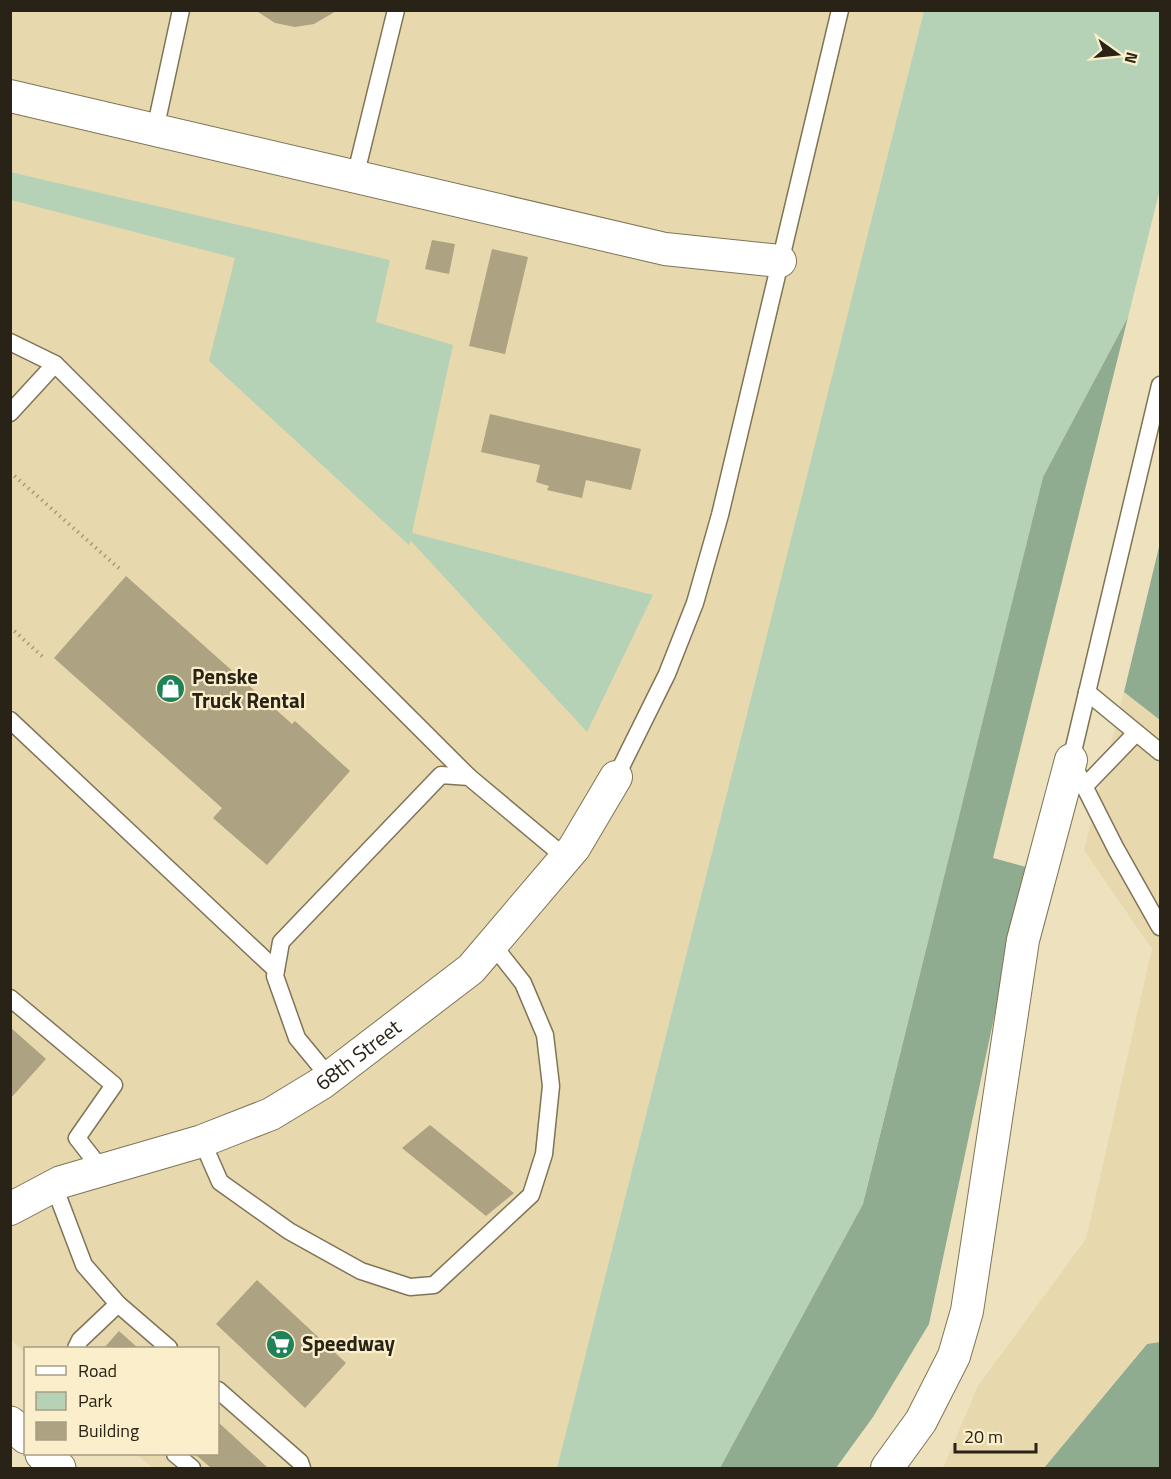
<svg xmlns="http://www.w3.org/2000/svg" width="1171" height="1479" font-family="'Titillium Web',sans-serif">
<rect width="100%" height="100%" fill="#ede1be"/>
<g fill="#e7d8ae">
<polygon points="11,11 924,11 557,1468 153,1468 136,1454 218,1454 218,1348 26,1348 25,1353 11,1340"/>
<polygon points="1124,692 1160,720 1160,1342 1146,1344 1044,1468 943,1468 978,1386 1086,1239 1152,949 1084,850"/>
</g>
<g fill="#b6d2b6">
<polygon points="924,11 1160,11 1160,189 1128,317 1043,477 863,1204 720,1468 557,1468"/>
<polygon points="10,172 390,260 376,322 453,345 412,533 653,595 587,732 411,541 409,545 209,361 235,258 11,200"/>
</g>
<g fill="#90ac90">
<polygon points="1128,317 993,858 1026,867 929,1324 873,1417 836,1468 720,1468 863,1204 1043,477"/>
<polygon points="1160,543 1160,720 1124,692"/>
<polygon points="1160,1342 1160,1468 1044,1468 1147,1344"/>
</g>
<g fill="#ada281">
<polygon points="255,10 338,10 314,24 295,27 275,23"/>
<polygon points="432,240 455,244 449,274 425,269"/>
<polygon points="492,249 528,257 505,354 469,346"/>
<polygon points="490,414 641,449 631,490 586,480 582,498 547,490 549,486 536,482 540,465 481,452"/>
<polygon points="126,576 292,724 295,721 350,771 267,865 213,818 222,808 54,658"/>
<polygon points="10,1027 46,1059 10,1099"/>
<polygon points="430,1125 514,1193 486,1216 402,1148"/>
<polygon points="257,1280 346,1363 305,1408 216,1324"/>
<polygon points="119,1331 138,1348 104,1348"/>
<polygon points="218,1422 268,1468 211,1468 195,1454 218,1454"/>
</g>
<g fill="none" stroke-linecap="round" stroke-linejoin="round">
<defs>
<g id="service">
<polyline points="155,130 181,10"/>
<polyline points="355,177 396,10"/>
<polyline points="10,342 55,364 469,777"/>
<polyline points="1160,385 1071,760 1116,849 1160,927"/>
<polyline points="10,413 55,364"/>
<polyline points="1087,692 1160,752"/>
<polyline points="10,720 276,970"/>
<polyline points="616,777 667,674 695,603 720,515 840,10"/>
<polyline points="1084,787 1136,733"/>
<polyline points="10,998 114,1085 77,1138 102,1170"/>
<polyline points="330,1078 297,1038 275,976 281,942 441,775 469,777 566,858"/>
<polyline points="202,1141 220,1182 289,1231 361,1271 410,1287 434,1285 531,1195 544,1154 551,1086 545,1035 523,983 493,945"/>
<polyline points="54,1186 84,1265 118,1304 169,1348"/>
<polyline points="76,1348 80,1340 118,1304"/>
<polyline points="218,1390 300,1462 302,1468"/>
<polyline points="175,1454 192,1468"/>
</g>
<g id="minor">
<polyline points="10,96 665,249 780,261"/>
<path id="s1" d="M 10,1209 L 61,1182 L 202,1141 L 271,1114 L 322,1083 L 471,969 L 574,848 L 616,777"/>
<polyline points="887,1468 921,1421 954,1356 967,1311 1023,940 1071,760"/>
</g>
<g id="primary">
<polyline points="10,1423 26,1437"/>
<polyline points="42,1454 59,1468"/>
</g>
</defs>
<use href="#service" stroke="#7f7455" stroke-width="19"/>
<use href="#minor" stroke="#7f7455" stroke-width="34"/>
<use href="#primary" stroke="#7f7455" stroke-width="35"/>
<g stroke="#a59c81" stroke-width="4" stroke-dasharray="1.5 4.5" stroke-linecap="butt">
<polyline points="10,472 122,571"/>
<polyline points="10,627 45,659"/>
</g>
<use href="#service" stroke="#fff" stroke-width="16"/>
<use href="#minor" stroke="#fff" stroke-width="32"/>
<use href="#primary" stroke="#fff" stroke-width="33"/>
</g>
<defs>
<symbol id="shop-disc" viewBox="-11 -11 22 22"><circle r="9.5" fill="#21825a" stroke="#fbefcb"/><path d="M-5-2.5h2.3a2.7 3.5 0 0 1 5.4 0H5L5.5 6h-11ZM-1.5-2.5h3a1.5 2.3 0 0 0-3 0Z" fill="#fff"/></symbol>
<symbol id="supermarket-disc" viewBox="-11 -11 22 22"><circle r="9.5" fill="#21825a" stroke="#fbefcb"/><path d="M-6-5.5h2.5l.6 2H6L4.5 2H-2.5L-4.4-4H-6ZM-1.5 3.2a1.3 1.3 0 1 0 .1 0ZM3 3.2a1.3 1.3 0 1 0 .1 0Z" fill="#fff"/></symbol>
</defs>
<g fill-rule="evenodd">
<use href="#shop-disc" x="154" y="672" width="33" height="33"/>
<use href="#supermarket-disc" x="264" y="1328" width="33" height="33"/>
</g>
<g text-anchor="middle" stroke-width="4.5" stroke-linejoin="round" paint-order="stroke">
<g font-size="21" font-weight="bold" fill="#282316" stroke="#fbefcb" text-anchor="start">
<text x="192" y="684">Penske<tspan x="192" dy="24">Truck Rental</tspan></text>
<text x="302" y="1351">Speedway</text>
</g>
<g font-size="21" fill="#282316" stroke="#fbefcb">
<text dy="7" stroke="none"><textPath href="#s1" startOffset="384">68th Street</textPath></text>
</g>
</g>
<rect width="1171" height="1479" fill="none" stroke="#282316" stroke-width="24"/>
<rect x="24" y="1347" width="195" height="108" fill="#fbefcb" stroke="#a79d83" stroke-width="1.5"/>
<rect x="36" y="1366" width="30" height="9" fill="#ffffff" stroke="#a79d83" stroke-width="1.5"/>
<text x="78" y="1377" font-size="18" fill="#282316">Road</text>
<rect x="36" y="1392" width="30" height="18" fill="#b6d2b6" stroke="#a79d83" stroke-width="1.5"/>
<text x="78" y="1407" font-size="18" fill="#282316">Park</text>
<rect x="36" y="1422" width="30" height="18" fill="#ada281" stroke="#a79d83" stroke-width="1.5"/>
<text x="78" y="1437" font-size="18" fill="#282316">Building</text>
<g transform="translate(1117 54) rotate(105)" stroke="#fbefcb" stroke-width="4.5" paint-order="stroke">
<path d="M0-4.5L10 22L0 15L-10 22Z" fill="#282316"/>
<text y="-9" font-size="16" font-weight="bold" text-anchor="middle" fill="#282316">N</text>
</g>
<path d="M955 1443v9h81v-9" fill="none" stroke="#282316" stroke-width="3"/>
<text x="964" y="1443" font-size="18" fill="#282316" stroke="#fbefcb" stroke-width="4.5" paint-order="stroke">20 m</text>
</svg>
